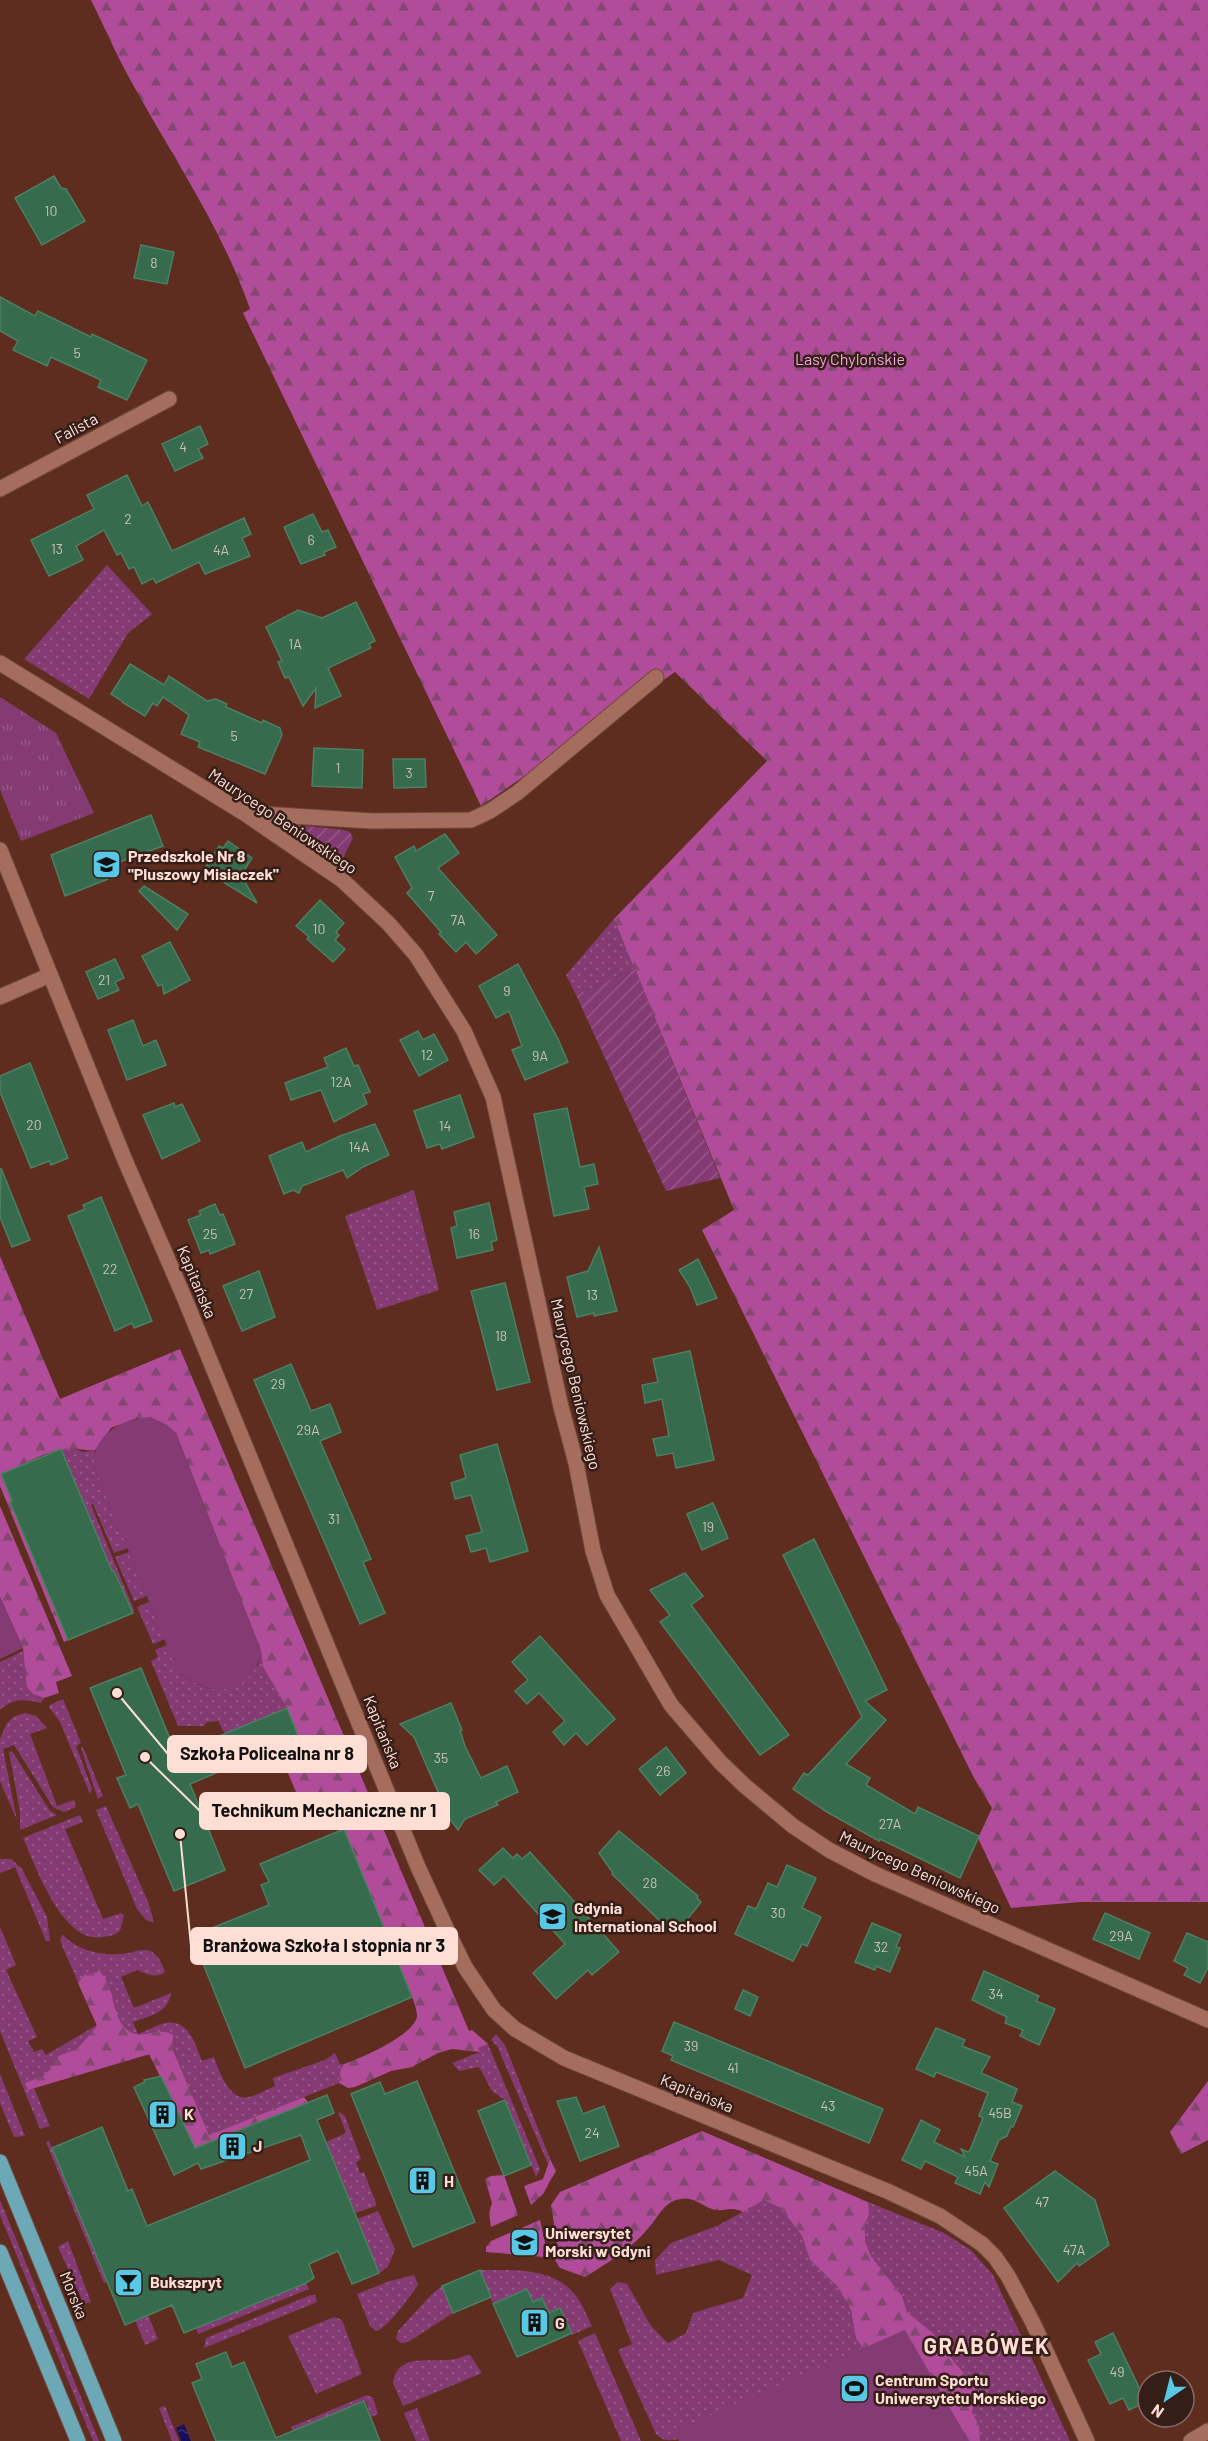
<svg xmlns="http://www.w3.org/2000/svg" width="1208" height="2441" font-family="Barlow,sans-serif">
<defs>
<pattern id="grass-dots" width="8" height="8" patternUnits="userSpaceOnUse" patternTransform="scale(1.5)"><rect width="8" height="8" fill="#843b73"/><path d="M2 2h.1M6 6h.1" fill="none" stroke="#965786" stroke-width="1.8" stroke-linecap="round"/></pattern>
<pattern id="forest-firs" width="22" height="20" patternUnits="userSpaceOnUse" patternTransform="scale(1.5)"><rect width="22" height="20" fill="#b04c99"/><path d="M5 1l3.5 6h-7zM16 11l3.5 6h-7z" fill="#834871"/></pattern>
<pattern id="park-tufts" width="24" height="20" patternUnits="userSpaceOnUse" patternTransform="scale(1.5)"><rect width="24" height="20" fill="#843b73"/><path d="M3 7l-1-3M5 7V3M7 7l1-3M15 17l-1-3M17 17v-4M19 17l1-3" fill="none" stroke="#965786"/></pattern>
<pattern id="garden-furrows" width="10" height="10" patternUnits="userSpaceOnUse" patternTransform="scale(1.5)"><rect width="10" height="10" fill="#843b73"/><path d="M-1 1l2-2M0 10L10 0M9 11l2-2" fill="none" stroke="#965786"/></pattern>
<pattern id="water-ripples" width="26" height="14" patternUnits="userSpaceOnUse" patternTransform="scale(1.5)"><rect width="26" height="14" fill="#180f5c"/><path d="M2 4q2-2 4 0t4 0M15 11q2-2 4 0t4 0" fill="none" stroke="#3b3272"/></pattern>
</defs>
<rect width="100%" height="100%" fill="#5e2d1f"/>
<g fill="url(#grass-dots)">
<polygon points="107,565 152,614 128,633 89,699 24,659"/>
<polygon points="614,919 635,968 576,995 566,975"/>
<polygon points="414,1190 439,1290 377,1310 345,1216"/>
<polygon points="73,1448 83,1452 95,1450 94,1466 128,1548 114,1553 93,1504 91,1505 134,1610 133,1613 115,1571 112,1571 61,1449"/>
<polygon points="129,1552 147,1596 134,1601 115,1557"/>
<polygon points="149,1602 165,1639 153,1644 137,1607"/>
<path d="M 167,1645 C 178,1671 185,1683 214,1689 L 258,1665 L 261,1651 L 263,1667 L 287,1708 L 225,1734 L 218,1721 L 207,1722 L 204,1726 L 178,1726 L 151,1661 L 158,1657 L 155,1650 Z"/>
<path d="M 23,1651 L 33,1694 L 44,1698 L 41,1703 C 25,1699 12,1698 0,1710 L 0,1662 Z"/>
<polygon points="63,1699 81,1743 76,1746 92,1789 90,1794 60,1722 49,1707 50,1705"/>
<polygon points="25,1713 36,1716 47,1728 30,1734 57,1806 74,1800 76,1807 64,1812 53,1807 14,1745 3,1749 17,1820 0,1781 0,1739 7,1723 13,1717"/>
<polygon points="83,1747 103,1796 98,1799 81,1748"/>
<polygon points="12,1751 50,1811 57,1815 20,1830 20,1812 9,1752"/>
<polygon points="106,1806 149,1904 154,1923 146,1920 137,1909 96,1810"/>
<path d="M 80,1815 L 83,1822 L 65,1829 L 103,1919 L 121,1913 L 124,1915 L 120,1931 C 115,1935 110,1936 103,1937 C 63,1945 36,1867 23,1838 Z"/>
<polygon points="0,1859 11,1859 22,1869 47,1917 50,1941 46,1941 15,1867 0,1873"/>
<path d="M 0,1927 L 16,1965 L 6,1970 L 37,2037 L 28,2041 L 34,2052 L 42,2049 L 46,2055 L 97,2025 L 62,1946 L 60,1939 L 63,1935 C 79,1952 106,1957 129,1953 C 137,1951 145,1948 152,1952 C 159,1956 162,1964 165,1972 C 156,1979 147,1974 137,1970 L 121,1977 L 134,2008 L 171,1993 C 168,2013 149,2016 133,2022 L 138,2034 C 147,2031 156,2025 165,2023 C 189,2019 195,2044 202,2061 L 214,2057 C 219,2070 229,2102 249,2097 C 258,2095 267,2089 275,2086 L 273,2078 L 325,2060 L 335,2053 L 340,2064 L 344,2064 L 340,2071 L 339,2083 L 209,2135 L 172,2048 L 34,2088 L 50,2126 L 40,2129 L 0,2031 Z"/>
<polygon points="496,2034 505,2045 550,2159 548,2164 497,2046 491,2040"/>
<polygon points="488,2044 540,2169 536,2177 505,2100 492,2091 479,2067 459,2071 452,2063 480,2052 478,2048"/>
<polygon points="0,2074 25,2136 14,2137 0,2103"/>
<polygon points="338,2111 345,2116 361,2159 356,2162 360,2173 364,2172 376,2203 376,2206 355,2213 326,2142 346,2133"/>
<polygon points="49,2141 107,2282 104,2283 46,2142"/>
<polygon points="0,2200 99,2441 93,2441 0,2215"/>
<path d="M 764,2200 L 782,2208 L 802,2236 L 810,2260 L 838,2287 L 851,2310 L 856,2339 L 863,2348 L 819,2382 L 678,2439 C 668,2441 663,2441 656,2434 L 618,2350 L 632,2344 L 610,2289 L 618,2282 L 627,2284 L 651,2326 L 668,2343 L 686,2333 L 693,2313 L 743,2298 L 752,2275 L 719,2260 L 656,2275 L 655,2260 L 671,2243 L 719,2225 Z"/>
<polygon points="868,2202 944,2233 971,2250 993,2275 1070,2441 980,2441 979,2425 972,2412 975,2402 975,2385 955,2363 933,2333 907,2312 902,2296 871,2256 865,2241 865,2223 868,2215"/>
<polygon points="378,2211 395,2249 388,2267 379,2273 357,2219"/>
<polygon points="68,2241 91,2302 84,2304 58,2247"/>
<path d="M 480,2270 C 514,2270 554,2267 576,2296 C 583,2305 587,2316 592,2326 L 572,2335 L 560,2308 L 549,2313 L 542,2298 L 533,2302 L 527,2290 L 493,2304 Z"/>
<path d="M 414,2275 L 418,2285 C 410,2296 388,2328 376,2331 L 370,2326 L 357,2294 L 390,2281 Z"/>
<polygon points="306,2283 309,2289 198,2334 196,2328"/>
<polygon points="442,2286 453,2313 408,2342 401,2343 396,2339 398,2331 432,2294"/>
<polygon points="311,2295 315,2295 317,2302 204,2348 206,2338"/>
<polygon points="148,2315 158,2339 145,2345 135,2320"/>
<polygon points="334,2317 342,2320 362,2374 316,2394 288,2336"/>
<polygon points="595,2333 641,2441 621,2441 578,2341"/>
<path d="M 467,2355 L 470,2355 L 482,2373 L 403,2406 L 393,2383 C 397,2353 428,2362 448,2360 C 455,2360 461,2357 467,2355 Z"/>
<polygon points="367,2395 373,2398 378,2414 371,2417 366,2401 335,2413 335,2415 293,2431 291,2427"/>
<polygon points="165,2406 179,2441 172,2441 159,2408"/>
<polygon points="417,2408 430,2441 416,2441 404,2413"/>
</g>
<g fill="url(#forest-firs)">
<path d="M 91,0 L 1208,0 L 1208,1902 L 1080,1902 L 1011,1908 L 978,1838 L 992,1808 L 974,1778 L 702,1230 L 734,1210 L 614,919 L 767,761 L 675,672 L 481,806 L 243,313 L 250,309 C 223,231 176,162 136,90 C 119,61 106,30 91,0 Z"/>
<path d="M 0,1256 L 60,1399 L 180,1349 L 469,2031 L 472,2030 L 488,2044 L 478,2048 L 480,2052 L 452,2049 L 438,2053 L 412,2067 L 391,2071 L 355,2087 L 348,2088 L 339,2083 L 340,2071 L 344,2064 C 360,2059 416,2034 417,2016 C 417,2010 414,2002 412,1997 L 344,1829 L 341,1825 L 312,1830 L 277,1747 L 299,1738 L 287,1708 L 263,1667 L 261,1651 L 176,1433 L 137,1418 L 111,1428 L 95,1450 C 84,1451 74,1447 63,1449 C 42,1453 21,1466 2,1474 L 12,1501 L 11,1503 L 68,1640 L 64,1642 L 0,1486 Z"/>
<polygon points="0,1506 72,1676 56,1682 59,1693 44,1698 33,1694 27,1687 23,1648 0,1597"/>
<path d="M 100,1972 C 117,1989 110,2022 132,2033 C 146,2039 160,2026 173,2035 L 172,2048 L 209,2135 L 304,2097 L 310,2105 L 284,2116 L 282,2113 L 195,2148 L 149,2054 L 28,2090 L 25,2083 L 43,2076 L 51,2069 L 59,2056 L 78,2048 L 97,2026 L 78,1983 L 85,1974 Z"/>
<polygon points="1208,2081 1208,2140 1181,2154 1170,2132"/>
<path d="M 702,2131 L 868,2202 L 869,2215 L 865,2223 L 865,2241 L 871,2256 L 902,2296 L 907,2312 L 933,2333 L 955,2363 L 975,2385 L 975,2402 L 972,2412 L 979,2425 L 980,2441 L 902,2441 L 886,2367 L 863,2348 L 856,2339 L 851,2310 L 838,2287 L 810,2260 L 802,2236 L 781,2208 L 764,2200 L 743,2212 C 731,2206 727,2211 716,2210 C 703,2208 695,2196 681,2199 C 665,2201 660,2214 651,2225 C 633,2248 609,2262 585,2277 L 560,2268 L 555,2260 L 557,2243 L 551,2205 L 560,2192 Z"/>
<polygon points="550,2159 556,2171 543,2194 531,2205 524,2186 543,2179"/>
<polygon points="504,2175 518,2215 491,2227 489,2213 492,2203 485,2179 491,2176"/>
<polygon points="540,2220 545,2242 543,2257 486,2252 486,2247 491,2241"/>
</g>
<polygon fill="url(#park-tufts)" points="0,697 56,733 94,813 21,841 0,790"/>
<g fill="url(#garden-furrows)">
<polygon points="287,824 344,830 350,832 353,838 342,860 334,861 286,831 284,826"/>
<polygon points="635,968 720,1178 666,1191 576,995"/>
</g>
<g fill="#843b73">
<path d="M 151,1417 L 167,1425 L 176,1433 L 261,1651 C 252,1698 205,1699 176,1668 L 94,1466 C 92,1433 123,1419 151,1417 Z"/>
<polygon points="0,1597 23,1648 0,1659"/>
<polygon points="905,2330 969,2441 679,2441 674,2431"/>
</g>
<polygon fill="url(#water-ripples)" points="184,2424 191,2441 181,2441 176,2428"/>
<g fill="#366b4d" stroke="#4b8061" stroke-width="1.5">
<polygon points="54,176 61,188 66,189 85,221 42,245 15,198"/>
<polygon points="141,245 174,252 167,284 134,278"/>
<polygon points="0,297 35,316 38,311 91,337 92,334 147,360 127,400 98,387 101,380 51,357 47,366 13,350 18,341 0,331"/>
<polygon points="200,426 208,444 198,449 203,458 175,471 162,444"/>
<polygon points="127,475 142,506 148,502 172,551 244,518 251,534 242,538 250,556 205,574 199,562 156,583 153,578 142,584 134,567 129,569 121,553 117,555 104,530 76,546 83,560 49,576 31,540 94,509 87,495"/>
<polygon points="313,514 322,532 328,530 336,547 324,552 325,555 301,564 284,527"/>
<polygon points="356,602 375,641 369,644 371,648 328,668 341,696 315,708 316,688 303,706 289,677 285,678 278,662 282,661 266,627 298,610 322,618"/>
<polygon points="130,664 164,685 169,676 207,701 216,699 227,704 226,707 262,723 263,720 280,728 282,735 265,774 198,747 200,742 181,734 189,715 163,697 157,706 153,703 145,716 122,702 122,701 111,694"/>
<polygon points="314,748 363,750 362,788 312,786"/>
<polygon points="393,759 425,759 426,787 394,788"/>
<polygon points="151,815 163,846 103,868 108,879 65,896 51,855"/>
<polygon points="445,834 459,853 438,868 497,935 476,954 466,942 456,952 439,934 441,932 407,893 412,888 395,857 414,846 416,851"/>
<polygon points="228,841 252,858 241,875 257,903 204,870 219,846 223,848"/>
<polygon points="144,886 188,914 177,930 139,891"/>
<polygon points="320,900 344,923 336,932 339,935 335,940 345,949 333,962 307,939 309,937 296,926"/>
<polygon points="170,942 190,980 164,994 162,984 158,986 142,956"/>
<polygon points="115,959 124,978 115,982 119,990 98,999 86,972"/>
<polygon points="518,964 558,1039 568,1062 525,1080 512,1050 522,1046 509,1011 496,1018 479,986"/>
<polygon points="133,1020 143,1046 156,1040 166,1065 127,1080 108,1030"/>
<polygon points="418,1031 423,1040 434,1034 448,1060 419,1076 400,1040"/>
<polygon points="346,1048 354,1066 358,1065 370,1092 363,1094 367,1104 334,1122 321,1090 291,1100 285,1083 328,1067 324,1058"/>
<polygon points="30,1063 68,1158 51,1165 49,1161 31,1168 0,1092 0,1076"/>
<polygon points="460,1095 474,1137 442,1149 440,1144 427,1148 414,1111"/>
<polygon points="174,1103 175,1107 182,1104 200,1141 162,1159 143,1115"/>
<polygon points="567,1108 580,1167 594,1164 598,1184 584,1187 589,1209 554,1216 534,1114"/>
<polygon points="375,1124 389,1155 363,1167 347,1178 343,1170 302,1186 299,1193 293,1190 284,1194 269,1156 302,1142 306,1152 340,1136"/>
<polygon points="1,1168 30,1240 12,1247 0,1217"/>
<polygon points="101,1197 152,1321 134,1328 132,1323 115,1331 68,1216 85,1209 83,1205"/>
<polygon points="489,1203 497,1240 491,1242 493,1250 457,1258 451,1228 457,1226 454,1212"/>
<polygon points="215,1204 220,1215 223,1214 235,1244 210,1254 209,1250 201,1253 188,1220 201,1215 199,1211"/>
<polygon points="599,1247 617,1311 594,1316 594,1313 577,1317 567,1277 588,1271"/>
<polygon points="698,1259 717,1298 697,1305 690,1287 679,1270"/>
<polygon points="259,1271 275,1317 242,1331 223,1286"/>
<polygon points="505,1283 530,1382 497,1390 471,1291"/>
<polygon points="690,1351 714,1460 676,1468 673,1453 657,1456 653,1439 669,1436 662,1399 645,1403 642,1385 658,1382 653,1359"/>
<polygon points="291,1364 311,1411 330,1404 341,1432 320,1441 371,1559 363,1562 385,1613 360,1624 254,1380"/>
<polygon points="497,1444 528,1551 490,1562 486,1548 471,1552 466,1536 482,1532 471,1495 455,1499 451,1483 466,1478 460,1455"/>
<polygon points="61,1449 112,1571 114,1571 133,1613 68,1640 10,1502 12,1501 1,1474"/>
<polygon points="713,1503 728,1538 702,1550 687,1514"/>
<polygon points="814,1539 887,1690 865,1701 886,1720 846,1764 870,1778 866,1785 915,1814 918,1807 979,1836 960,1878 880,1839 879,1841 827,1812 793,1789 804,1773 808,1775 862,1717 783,1555"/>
<polygon points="685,1573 703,1596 691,1605 789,1735 760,1755 660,1622 670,1615 650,1590"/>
<polygon points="540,1636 615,1719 587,1745 576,1733 564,1745 553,1732 565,1721 539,1693 527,1704 515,1691 528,1680 512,1662"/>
<polygon points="141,1668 173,1746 182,1742 186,1750 287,1708 299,1738 190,1784 225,1870 174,1891 138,1804 130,1808 117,1778 126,1775 90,1688"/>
<polygon points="451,1703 462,1730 460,1730 465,1746 481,1778 507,1766 518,1792 496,1802 498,1805 465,1819 458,1830 450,1819 414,1737 400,1724"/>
<polygon points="666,1747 686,1773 660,1795 639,1769"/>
<polygon points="344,1829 412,1997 245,2068 192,1936 269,1905 261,1885 269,1882 260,1864"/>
<polygon points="619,1831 698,1896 697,1898 701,1902 682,1926 680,1925 672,1933 612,1874 613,1873 599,1853"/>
<polygon points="503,1848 513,1858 517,1854 522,1859 530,1852 619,1952 592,1975 588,1970 556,1999 533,1973 565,1944 504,1876 494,1885 479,1870"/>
<polygon points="787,1865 816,1878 802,1908 821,1917 807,1946 802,1944 793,1961 735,1934 748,1906 756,1909 768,1883 777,1887"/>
<polygon points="1105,1913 1150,1933 1139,1959 1093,1939"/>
<polygon points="872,1923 901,1935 896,1947 900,1948 890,1972 876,1966 875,1970 855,1962"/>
<polygon points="1187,1933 1208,1942 1208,1968 1200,1983 1184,1975 1188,1968 1174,1961"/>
<polygon points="984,1971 1039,1996 1036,2001 1055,2009 1039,2045 1020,2036 1023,2030 1005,2023 1007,2017 972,2000"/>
<polygon points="743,1990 758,1997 750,2016 735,2009"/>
<polygon points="674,2022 883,2109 869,2143 671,2060 673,2056 662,2051"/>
<polygon points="936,2028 965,2040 962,2046 990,2057 981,2073 1017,2089 1012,2102 1022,2106 1013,2127 1011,2126 1007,2136 999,2140 990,2161 998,2164 989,2187 985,2182 980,2194 955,2183 958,2177 925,2161 921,2169 902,2160 921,2120 940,2130 934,2142 965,2157 961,2149 968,2152 970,2150 983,2118 979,2116 988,2093 936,2072 934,2077 916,2069"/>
<polygon points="161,2076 195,2148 327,2095 334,2113 317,2120 379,2273 352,2284 338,2251 309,2264 314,2278 306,2283 184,2333 172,2305 125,2325 52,2148 102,2127 128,2191 132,2189 147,2226 310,2160 301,2135 201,2169 198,2163 174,2175 134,2087 145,2082 144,2080"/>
<polygon points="417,2081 475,2222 413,2247 351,2094 380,2082 385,2094"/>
<polygon points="576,2097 583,2114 604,2106 619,2146 580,2161 557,2101"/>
<polygon points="505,2100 531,2165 504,2176 478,2111"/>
<polygon points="1055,2171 1095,2200 1109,2245 1079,2266 1077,2263 1058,2282 1004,2208"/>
<polygon points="480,2270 491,2297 453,2313 442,2286"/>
<polygon points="527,2289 533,2302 542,2298 549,2313 560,2308 572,2333 517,2357 493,2304"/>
<polygon points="1113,2333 1146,2402 1129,2410 1123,2398 1110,2404 1088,2360 1101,2354 1095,2342"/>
<polygon points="226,2352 232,2367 244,2362 276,2438 364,2401 380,2441 216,2441 192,2383 202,2379 196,2364"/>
</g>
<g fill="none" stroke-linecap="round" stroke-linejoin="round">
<defs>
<g id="minor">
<polyline points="0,489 169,399"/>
<polyline points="0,663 244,813 342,880 388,923 416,955 464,1031 493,1097 561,1407 576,1463 593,1551 607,1595 671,1705 720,1762 745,1786 793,1826 829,1850 875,1874 1208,2020"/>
<polyline points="244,813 372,821 471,820 490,811 517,793 656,677"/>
<polyline points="0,850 124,1158 184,1297 418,1867 447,1930 465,1967 494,2010 515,2029 564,2058 887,2191 940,2216 982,2244 995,2257 1008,2276 1033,2323 1087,2441"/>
<polyline points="0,997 50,975"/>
<polyline points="1191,2441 1208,2431"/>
</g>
<g id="major">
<polyline points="0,2162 114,2441"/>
<polyline points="0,2252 78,2441"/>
</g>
</defs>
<use href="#minor" stroke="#72483c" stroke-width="17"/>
<use href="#major" stroke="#72483c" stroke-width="17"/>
<use href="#minor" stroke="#a46d5d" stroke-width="15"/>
<use href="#major" stroke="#6ca8b5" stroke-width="15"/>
</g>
<defs>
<symbol id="school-square" viewBox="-11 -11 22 22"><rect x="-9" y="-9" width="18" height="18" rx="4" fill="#59c8e4" stroke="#341e17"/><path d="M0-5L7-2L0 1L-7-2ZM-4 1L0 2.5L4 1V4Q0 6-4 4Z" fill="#111"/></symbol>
<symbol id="building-square" viewBox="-11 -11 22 22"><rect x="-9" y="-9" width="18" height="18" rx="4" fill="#59c8e4" stroke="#341e17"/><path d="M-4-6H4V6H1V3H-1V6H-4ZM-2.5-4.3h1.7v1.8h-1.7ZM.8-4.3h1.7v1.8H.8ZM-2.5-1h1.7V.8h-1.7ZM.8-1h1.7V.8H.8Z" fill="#111"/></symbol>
<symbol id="university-square" viewBox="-11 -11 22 22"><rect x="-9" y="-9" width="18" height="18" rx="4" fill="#59c8e4" stroke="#341e17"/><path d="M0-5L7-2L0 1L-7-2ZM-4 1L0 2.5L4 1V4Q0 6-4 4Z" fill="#111"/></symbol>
<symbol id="bar-square" viewBox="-11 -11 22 22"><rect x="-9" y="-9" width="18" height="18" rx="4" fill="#59c8e4" stroke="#341e17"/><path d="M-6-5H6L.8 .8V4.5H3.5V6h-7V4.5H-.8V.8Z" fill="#111"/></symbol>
<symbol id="stadium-square" viewBox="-11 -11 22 22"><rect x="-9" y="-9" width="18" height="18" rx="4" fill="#59c8e4" stroke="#341e17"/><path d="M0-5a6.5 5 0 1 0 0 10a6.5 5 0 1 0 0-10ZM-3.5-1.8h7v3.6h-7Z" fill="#111"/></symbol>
</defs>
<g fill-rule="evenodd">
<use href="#school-square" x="90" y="848" width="33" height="33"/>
<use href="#school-square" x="536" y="1900" width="33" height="33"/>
<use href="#building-square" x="146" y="2098" width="33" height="33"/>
<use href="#building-square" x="216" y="2130" width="33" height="33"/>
<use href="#building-square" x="406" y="2164" width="33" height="33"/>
<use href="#university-square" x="508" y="2226" width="33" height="33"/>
<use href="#bar-square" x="112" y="2266" width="33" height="33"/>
<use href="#building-square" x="518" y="2306" width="33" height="33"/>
<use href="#stadium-square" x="838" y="2372" width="33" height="33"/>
</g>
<g text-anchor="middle" stroke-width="5" stroke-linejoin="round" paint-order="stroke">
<g font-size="14" fill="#ccc1b3">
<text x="51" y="216">10</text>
<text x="154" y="268">8</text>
<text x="77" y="358">5</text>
<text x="183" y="452">4</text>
<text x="128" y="524">2</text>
<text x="311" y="545">6</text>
<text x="57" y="554">13</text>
<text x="221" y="555">4A</text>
<text x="295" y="649">1A</text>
<text x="234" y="741">5</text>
<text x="338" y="773">1</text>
<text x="409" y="778">3</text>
<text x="431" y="901">7</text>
<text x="458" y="925">7A</text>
<text x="319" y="934">10</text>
<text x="104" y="985">21</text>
<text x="507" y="996">9</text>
<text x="427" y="1060">12</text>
<text x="540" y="1061">9A</text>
<text x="341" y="1087">12A</text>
<text x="34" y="1130">20</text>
<text x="445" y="1131">14</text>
<text x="359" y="1152">14A</text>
<text x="210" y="1239">25</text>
<text x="474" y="1239">16</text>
<text x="110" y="1274">22</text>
<text x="246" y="1299">27</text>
<text x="592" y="1300">13</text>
<text x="501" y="1341">18</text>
<text x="278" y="1389">29</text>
<text x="308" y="1435">29A</text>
<text x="334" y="1524">31</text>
<text x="708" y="1532">19</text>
<text x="441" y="1763">35</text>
<text x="663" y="1776">26</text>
<text x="890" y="1829">27A</text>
<text x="650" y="1888">28</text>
<text x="778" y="1918">30</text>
<text x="1121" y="1941">29A</text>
<text x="881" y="1952">32</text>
<text x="996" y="1999">34</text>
<text x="691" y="2051">39</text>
<text x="733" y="2073">41</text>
<text x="828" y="2111">43</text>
<text x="1000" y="2118">45B</text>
<text x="592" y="2138">24</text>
<text x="976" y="2176">45A</text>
<text x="1042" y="2207">47</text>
<text x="1074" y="2255">47A</text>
<text x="1117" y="2377">49</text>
</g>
<g font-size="16" fill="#f2a6dd" stroke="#341e17">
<text x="850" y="365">Lasy Chylońskie</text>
</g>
<g font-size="16" fill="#feded5" stroke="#341e17">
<text transform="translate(76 428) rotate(-28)" y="6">Falista</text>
<text transform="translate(283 821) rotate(34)" y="6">Maurycego Beniowskiego</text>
<text transform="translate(197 1282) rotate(67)" y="6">Kapitańska</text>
<text transform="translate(576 1384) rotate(77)" y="6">Maurycego Beniowskiego</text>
<text transform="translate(383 1732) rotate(68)" y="6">Kapitańska</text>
<text transform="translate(920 1872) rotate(25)" y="6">Maurycego Beniowskiego</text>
<text transform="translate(697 2093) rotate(22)" y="6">Kapitańska</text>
<text transform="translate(74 2295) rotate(68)" y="6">Morska</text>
</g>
<g font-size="16" font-weight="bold" fill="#feded5" stroke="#341e17" text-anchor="start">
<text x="128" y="862">Przedszkole Nr 8<tspan x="128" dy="18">"Pluszowy Misiaczek"</tspan></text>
<text x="574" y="1914">Gdynia<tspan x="574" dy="18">International School</tspan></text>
<text x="184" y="2120">K</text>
<text x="253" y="2152">J</text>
<text x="444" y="2187">H</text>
<text x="545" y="2239">Uniwersytet<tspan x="545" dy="18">Morski w Gdyni</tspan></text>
<text x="150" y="2288">Bukszpryt</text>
<text x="555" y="2329">G</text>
<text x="875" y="2386">Centrum Sportu<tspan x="875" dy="18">Uniwersytetu Morskiego</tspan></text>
</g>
<g font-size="22" font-weight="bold" letter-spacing="1.5" fill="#feded5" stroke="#341e17">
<text x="987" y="2354">GRABÓWEK</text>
</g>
</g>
<path fill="none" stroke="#feded5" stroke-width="2" d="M117 1693L168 1754M145 1757L200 1811M180 1834L191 1946"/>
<g fill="#feded5" stroke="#341e17" stroke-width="2">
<circle cx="117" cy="1693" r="6"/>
<circle cx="145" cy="1757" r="6"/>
<circle cx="180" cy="1834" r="6"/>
</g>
<g fill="#feded5" stroke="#feded5" stroke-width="2">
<rect x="168" y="1736" width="198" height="36" rx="6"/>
<rect x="200" y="1793" width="249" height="36" rx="6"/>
<rect x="191" y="1928" width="266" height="36" rx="6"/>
</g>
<g font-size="18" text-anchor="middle" font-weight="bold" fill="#111">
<text x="267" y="1760">Szkoła Policealna nr 8</text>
<text x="324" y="1817">Technikum Mechaniczne nr 1</text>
<text x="324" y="1952">Branżowa Szkoła I stopnia nr 3</text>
</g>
<g transform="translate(1166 2399) rotate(215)"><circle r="28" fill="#341e17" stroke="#856b63" stroke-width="1.5"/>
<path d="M0-4.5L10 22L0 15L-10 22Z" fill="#59c8e4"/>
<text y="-9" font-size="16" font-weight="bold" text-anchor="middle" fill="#feded5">N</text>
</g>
</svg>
